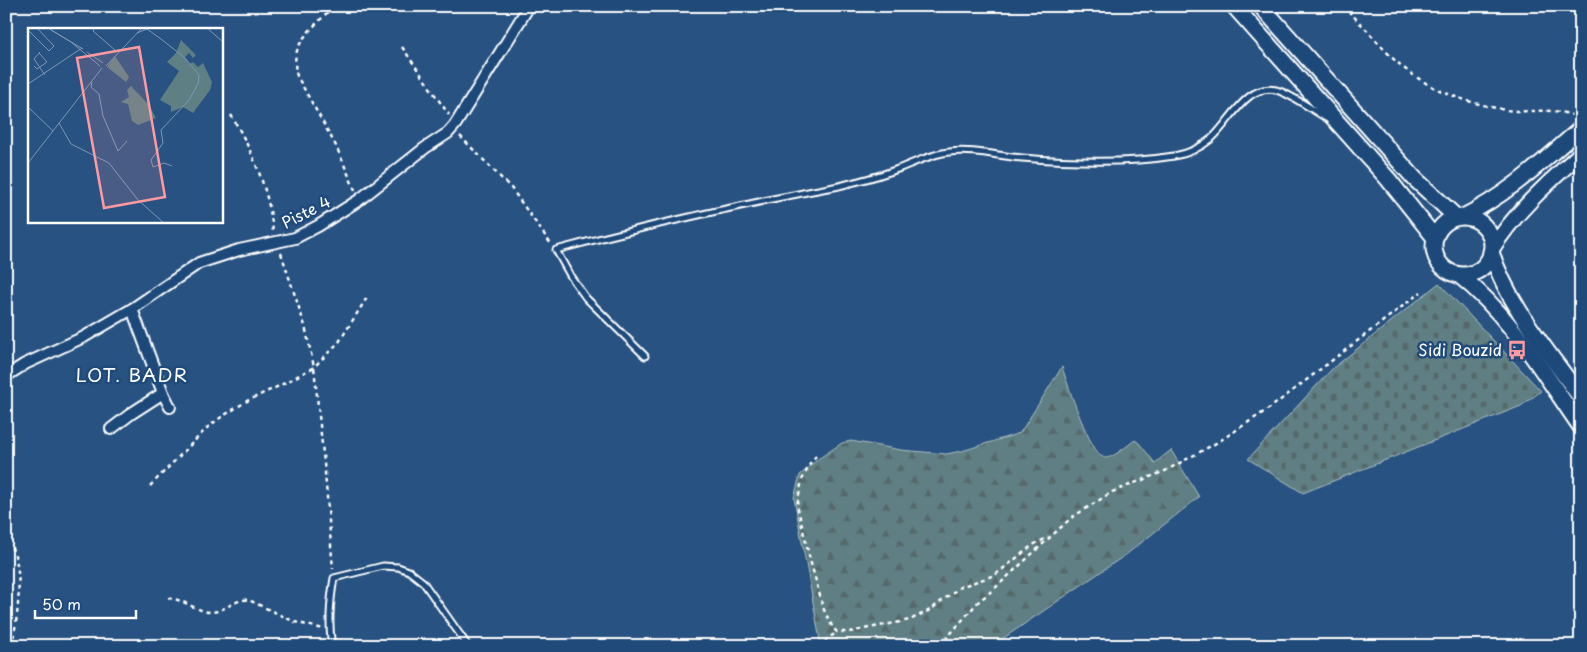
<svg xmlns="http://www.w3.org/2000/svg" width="1587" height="652" font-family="'Playpen Sans',sans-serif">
<defs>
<pattern id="forest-firs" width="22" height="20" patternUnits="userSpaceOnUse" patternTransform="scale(1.25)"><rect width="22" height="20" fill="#5e7f84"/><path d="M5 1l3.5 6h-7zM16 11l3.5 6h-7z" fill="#56686b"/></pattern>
<pattern id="cemetery-stones" width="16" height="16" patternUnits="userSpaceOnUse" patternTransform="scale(1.25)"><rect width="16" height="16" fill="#5e7f84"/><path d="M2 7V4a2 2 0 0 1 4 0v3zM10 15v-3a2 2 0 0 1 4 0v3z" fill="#56686b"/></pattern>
</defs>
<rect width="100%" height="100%" fill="#285281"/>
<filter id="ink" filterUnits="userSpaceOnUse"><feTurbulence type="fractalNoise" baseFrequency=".02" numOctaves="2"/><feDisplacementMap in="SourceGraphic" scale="10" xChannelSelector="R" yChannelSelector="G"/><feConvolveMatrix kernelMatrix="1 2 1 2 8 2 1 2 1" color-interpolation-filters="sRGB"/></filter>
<g filter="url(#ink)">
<path fill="url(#forest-firs)" stroke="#aebfc2" d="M 1062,367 C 1067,382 1090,455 1105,458 C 1112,459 1128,445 1135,440 L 1139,443 L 1155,463 L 1171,450 L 1199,497 L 1127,554 L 992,646 L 821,646 L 794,498 L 800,475 L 818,459 L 842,443 L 851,441 L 901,450 L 946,454 L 962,451 L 1020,433 Z"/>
<polygon fill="url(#cemetery-stones)" stroke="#aebfc2" points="1439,283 1541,391 1521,406 1303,493 1248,459 1332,369"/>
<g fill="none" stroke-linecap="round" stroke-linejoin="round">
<defs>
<g id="service">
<path d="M 645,356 L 586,298 L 571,277 L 556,250 C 623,232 691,216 759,202 C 786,196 813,191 839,186 C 858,181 877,177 895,170 C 912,164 930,154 949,152 C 973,149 998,156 1022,158 C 1072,162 1125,164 1174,156 C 1187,154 1200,148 1211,139 C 1230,123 1246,83 1276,90 C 1289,93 1313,110 1326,118"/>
<path d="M 332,646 C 328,623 330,601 334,578 L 383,566 L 398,567 L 409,571 L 423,582 L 468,646"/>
</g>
<g id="minor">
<polyline points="132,309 163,393 170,407"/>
<polyline points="6,376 25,364 84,337 132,309 199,263 239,250 295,238 318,226 359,200 425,148 448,133 455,125 529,6"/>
<polyline points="111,429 132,413 163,393"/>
</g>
<g id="tertiary">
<path d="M 1462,217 C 1508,195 1543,161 1581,128"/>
<path d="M 1492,249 C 1516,211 1548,183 1581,153"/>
</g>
<g id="secondary">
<polyline points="1234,6 1388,179 1435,238"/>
<polyline points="1261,6 1415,179 1456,217"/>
<circle cx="1463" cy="246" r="29"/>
<path d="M 1491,252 C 1509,307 1548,351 1581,398"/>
<path d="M 1459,275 C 1511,316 1544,374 1581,427"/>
</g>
</defs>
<use href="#service" stroke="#fff" stroke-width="9"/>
<use href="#minor" stroke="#fff" stroke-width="14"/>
<use href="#tertiary" stroke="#fff" stroke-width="18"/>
<use href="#secondary" stroke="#fff" stroke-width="19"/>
<g stroke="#fff" stroke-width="2.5" stroke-dasharray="4 4" stroke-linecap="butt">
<path d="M 333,6 C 314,29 288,42 297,76 L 336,146 L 355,190"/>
<path d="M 1342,6 C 1363,23 1378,45 1398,63 C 1427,89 1464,102 1501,109 C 1518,113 1534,110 1551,111 C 1560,111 1568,114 1577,116"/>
<polyline points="402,47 449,115"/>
<path d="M 231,115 C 252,150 270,192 273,233"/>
<polyline points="460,136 511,188 551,244"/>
<polyline points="281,253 305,326 314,367 325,473 333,569"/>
<polyline points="816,456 811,462 802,480 797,505 810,560 824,610 833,628 837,632 849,632 910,620 930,610 960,587 995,575 1033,545 1049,537"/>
<polyline points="150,486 208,427 220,418 247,401 281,385 314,367 339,342 368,296"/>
<path d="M 6,541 C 26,555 18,624 11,646"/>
<path d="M 168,598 C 184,599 199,613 212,612 C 226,611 235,598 249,600 L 295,622 L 323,629"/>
<polyline points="818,646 837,632"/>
<polyline points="940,646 978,602 993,590 1071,518 1112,492 1165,471 1218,442 1270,408 1421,292"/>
</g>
<use href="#service" stroke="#1f4a7a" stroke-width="5"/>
<use href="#minor" stroke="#1f4a7a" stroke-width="10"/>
<use href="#tertiary" stroke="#1f4a7a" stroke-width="14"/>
<use href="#secondary" stroke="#1f4a7a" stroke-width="15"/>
</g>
</g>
<defs>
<symbol id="bus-bare" viewBox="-9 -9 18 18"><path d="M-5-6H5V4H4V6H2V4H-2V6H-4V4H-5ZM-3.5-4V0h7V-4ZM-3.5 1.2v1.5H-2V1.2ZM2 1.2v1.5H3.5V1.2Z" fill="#ff9aa2" stroke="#1f4a7a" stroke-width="2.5" paint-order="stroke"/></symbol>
</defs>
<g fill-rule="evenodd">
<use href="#bus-bare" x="1503" y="336" width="28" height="28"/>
</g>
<g text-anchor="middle" stroke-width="5" stroke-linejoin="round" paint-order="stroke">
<g font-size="16" fill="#fff" stroke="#1f4a7a">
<text transform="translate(306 212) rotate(-27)" y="6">Piste 4</text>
</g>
<g font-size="16" fill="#fff" stroke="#1f4a7a" text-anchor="end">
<text x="1502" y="356">Sidi Bouzid</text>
</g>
<g font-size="19" letter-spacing="1" fill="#fff" stroke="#1f4a7a">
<text x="132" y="382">LOT. BADR</text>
</g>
</g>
<g transform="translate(28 28)">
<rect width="195" height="195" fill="#285281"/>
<path d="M 153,12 L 168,27 L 165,30 L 161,25 L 157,29 L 161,36 L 165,34 L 170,39 L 175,35 L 184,54 L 182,62 L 165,85 L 155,79 L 143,84 L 143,78 L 132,72 L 151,43 L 139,34 L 148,25 ZM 103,58 L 121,77 L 128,90 L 110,97 L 104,93 L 100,76 L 93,74 L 101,69 L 99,62 Z" fill="#5e7f84"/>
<path d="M 87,28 L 101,49 L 98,54 L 79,39 Z" fill="#5e7f84"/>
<path fill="none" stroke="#7e97b3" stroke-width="1" d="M 20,0 L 43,14 L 72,38M 67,0 L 65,3 L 88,23M 179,0 L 195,14M 0,2 L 21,23 L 26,18 L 9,0M 23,2 L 55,21M 109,5 L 119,1 L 133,11 L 157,30 L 171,47 L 170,56 L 161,72 L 133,102 L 135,115 L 123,132 L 125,139 L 136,135 L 144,138M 12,24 L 6,31 L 17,47M 59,24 L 75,35M 6,38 L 9,41 L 19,34 L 11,25M 78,38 L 114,0M 64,54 L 63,59 L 71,66 L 75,88 L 90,123 L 99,113M 0,56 L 54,20M 0,79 L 25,103M 31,95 L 43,116 L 81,135 L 110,172 L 136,195M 0,135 L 74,40"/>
<path fill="#ff9aa2" fill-opacity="0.15" stroke="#ff9aa2" stroke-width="2.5" d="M 111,19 L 137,169 L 76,180 L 49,30 Z"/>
<rect width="195" height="195" fill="none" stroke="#fff" stroke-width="2.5"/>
</g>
<rect width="1587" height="652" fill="none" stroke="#1f4a7a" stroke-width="25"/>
<rect x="12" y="12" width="1562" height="627" fill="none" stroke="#fff" stroke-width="2" filter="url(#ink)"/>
<path d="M35 610v8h101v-8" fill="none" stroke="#ffffff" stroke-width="2.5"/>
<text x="42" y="610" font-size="15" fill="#ffffff" stroke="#1f4a7a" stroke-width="4" paint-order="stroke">50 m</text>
</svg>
